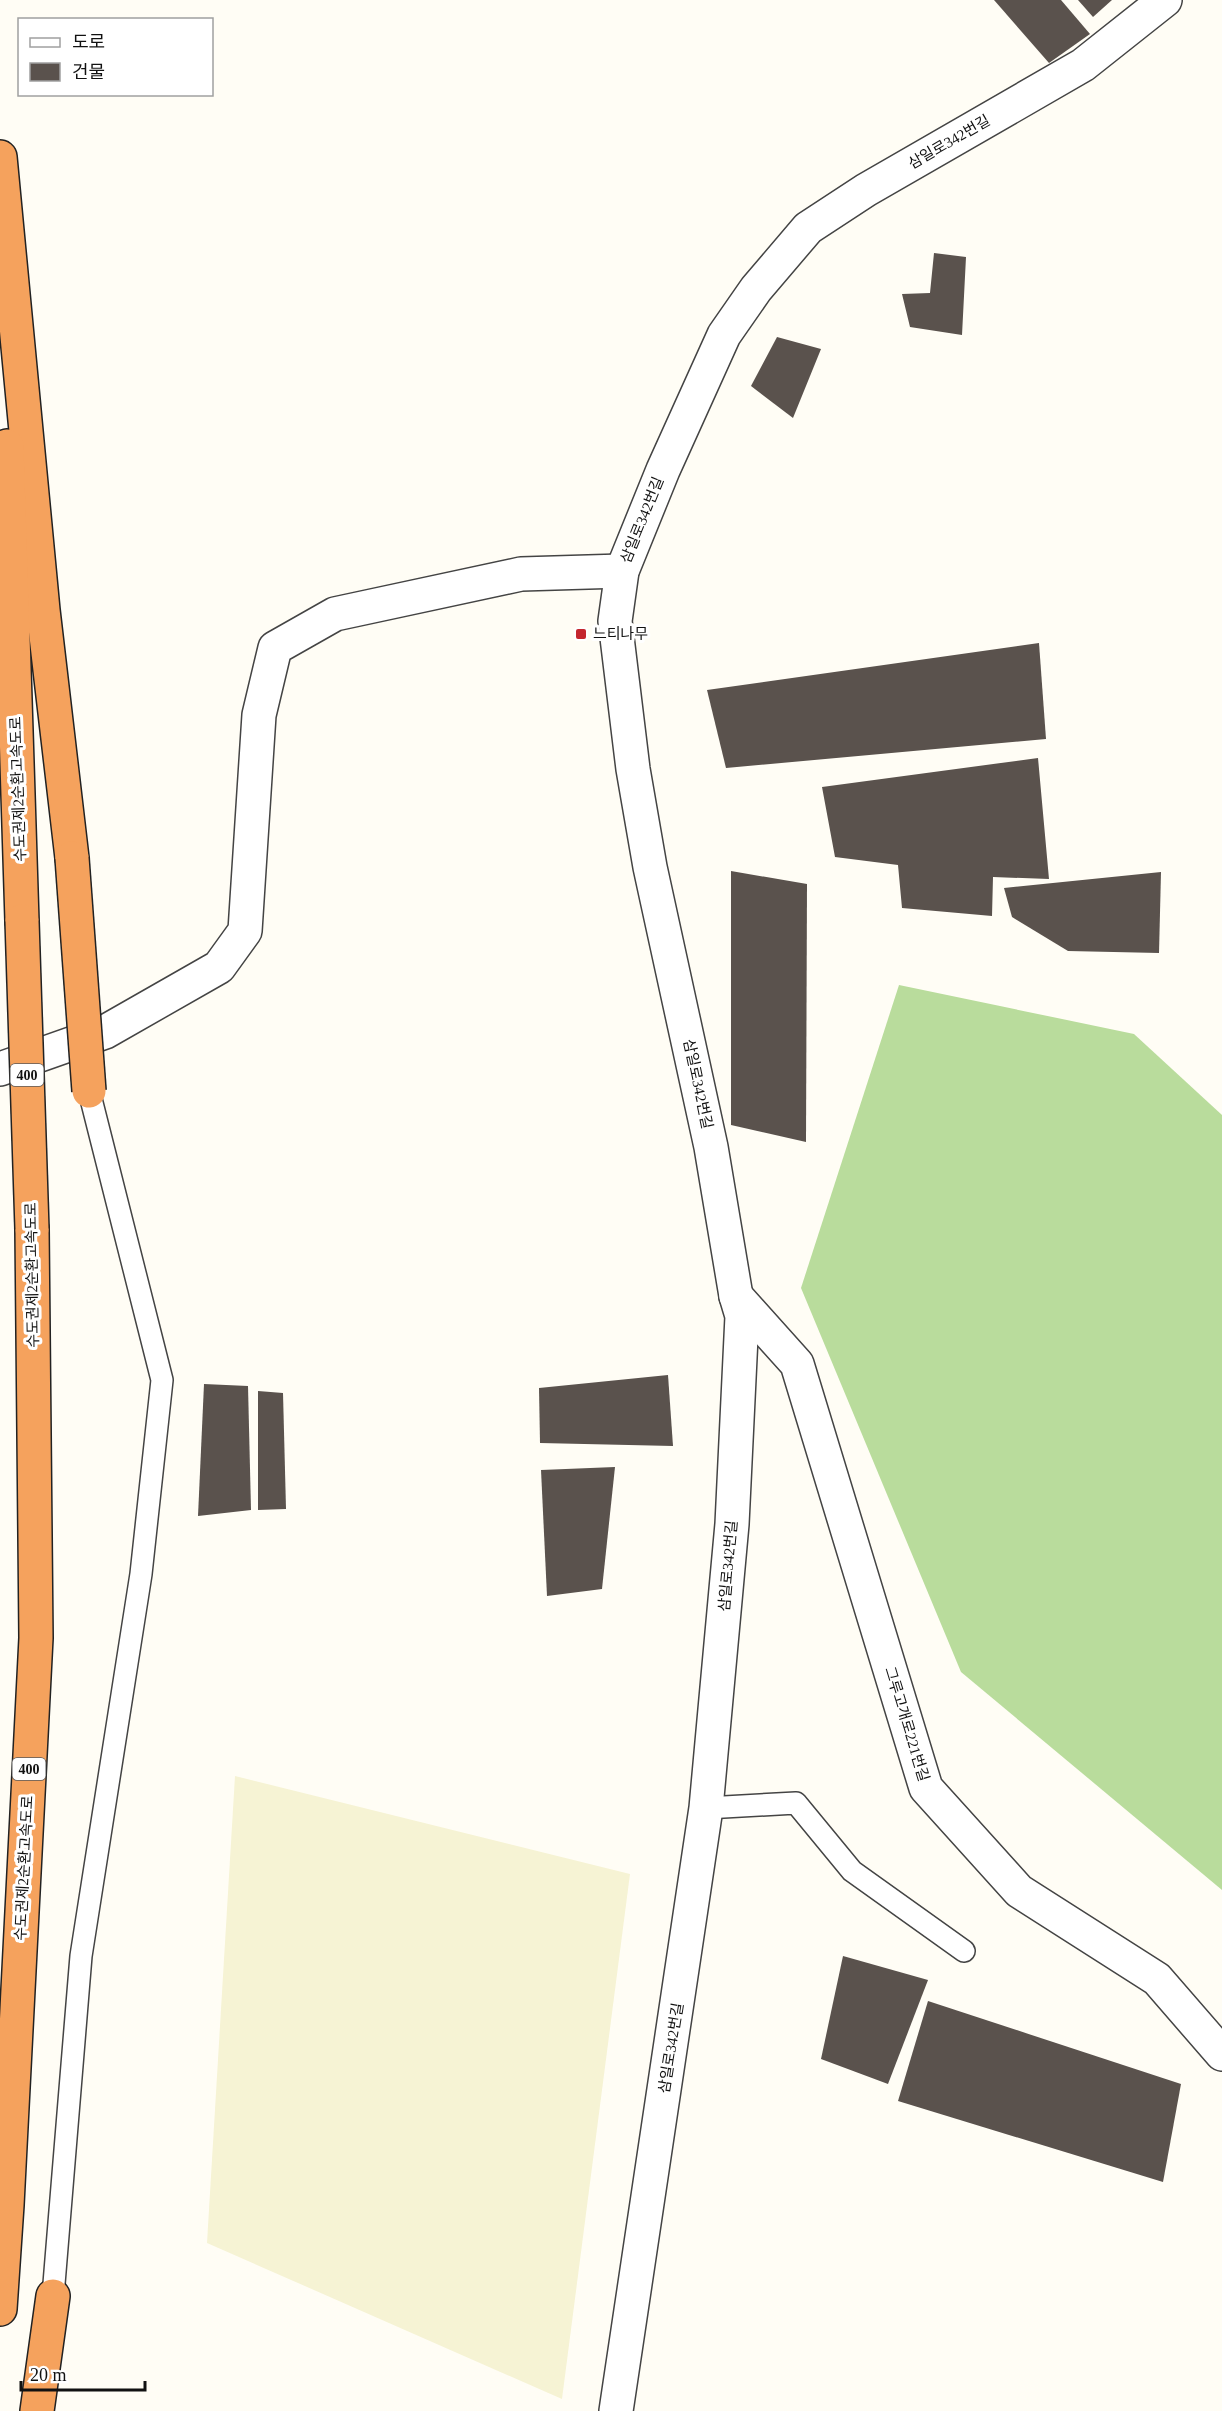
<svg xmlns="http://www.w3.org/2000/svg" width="1222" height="2411" font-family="'Times New Roman','Noto Sans KR',serif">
<rect width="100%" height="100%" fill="#fffdf5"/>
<polygon fill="#f6f3d4" points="235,1776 630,1874 562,2399 207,2243"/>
<polygon fill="#b9dc9c" points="899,985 1134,1034 1222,1115 1222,1890 961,1672 801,1288"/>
<g fill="#5a524d">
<polygon points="994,0 1061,0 1090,34 1049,63"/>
<polygon points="1078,0 1112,0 1093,17"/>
<polygon points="934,253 966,257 962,335 910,327 902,294 930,293"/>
<polygon points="777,337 821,349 793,418 751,386"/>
<polygon points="1039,643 1046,739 726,768 707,690"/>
<polygon points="1038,758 1049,879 993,877 992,916 902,908 898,865 835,857 822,787"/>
<polygon points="731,871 807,884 806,1142 731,1125"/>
<polygon points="1161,872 1159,953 1068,951 1012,917 1004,888"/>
<polygon points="668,1375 673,1446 540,1443 539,1388"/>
<polygon points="204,1384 248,1386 251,1510 198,1516"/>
<polygon points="258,1391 283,1393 286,1509 258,1510"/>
<polygon points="615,1467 602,1589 547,1596 541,1470"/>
<polygon points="843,1956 928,1980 888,2084 821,2059"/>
<polygon points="928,2001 1181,2084 1163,2182 898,2101"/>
</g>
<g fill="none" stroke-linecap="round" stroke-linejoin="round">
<defs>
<g id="service">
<polyline points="706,1808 796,1803 852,1871 964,1951"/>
<polyline points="53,2296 81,1956 141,1574 162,1380 89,1091"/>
</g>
<g id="minor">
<polyline points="0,1069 105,1032 219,967 245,931 259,715 275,648 335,614 521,574 622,571"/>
<polyline points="736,1296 797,1364 926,1788 1019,1891 1157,1979 1222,2054"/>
<polyline points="616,2411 706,1808 732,1524 742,1316 736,1296 711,1147 650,867 633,769 615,621 622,571 663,470 724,335 756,289 808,228 866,190 1083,65 1165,0"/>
</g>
<g id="motorway">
<polyline points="0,157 43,610 72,858"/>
<polyline points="7,446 22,921"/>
<polyline points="0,2309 7,2205 36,1638 32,1229"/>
<polyline points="37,2411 53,2296"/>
</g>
</defs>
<use href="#service" stroke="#444" stroke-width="24"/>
<use href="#minor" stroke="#444" stroke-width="36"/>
<use href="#motorway" stroke="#222" stroke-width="36"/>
<use href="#service" stroke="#fff" stroke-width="21"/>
<use href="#minor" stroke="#fff" stroke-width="33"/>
<use href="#motorway" stroke="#f5a25d" stroke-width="33"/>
<defs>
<g id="motorway-bridge">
<polyline points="72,858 89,1091"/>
<polyline points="22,921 32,1229"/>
</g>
</defs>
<use href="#motorway-bridge" stroke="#222" stroke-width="36" stroke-linecap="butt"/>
<use href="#motorway-bridge" stroke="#f5a25d" stroke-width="33"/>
</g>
<rect fill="#c4262e" stroke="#fff" stroke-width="2" x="575" y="628" width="12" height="12" rx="3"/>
<g text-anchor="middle" stroke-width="6" stroke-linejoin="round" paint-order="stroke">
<g fill="#fff" stroke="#585858" stroke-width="1.5">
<rect x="10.5" y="1064" width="33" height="22" rx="4.5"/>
<rect x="12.5" y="1758" width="33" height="22" rx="4.5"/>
</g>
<g font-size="14" font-weight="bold" fill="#111">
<text x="27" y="1080">400</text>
<text x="29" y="1774">400</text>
</g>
<g font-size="15" fill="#111" stroke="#fff">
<text transform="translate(949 142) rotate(-30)" y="5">삼일로342번길</text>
<text transform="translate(642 520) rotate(-68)" y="5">삼일로342번길</text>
<text transform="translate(18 789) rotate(-92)" y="5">수도권제2순환고속도로</text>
<text transform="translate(698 1084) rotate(78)" y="5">삼일로342번길</text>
<text transform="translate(32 1275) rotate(-91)" y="5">수도권제2순환고속도로</text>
<text transform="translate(728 1566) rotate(-85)" y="5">삼일로342번길</text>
<text transform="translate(907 1724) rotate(73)" y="5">그루고개로221번길</text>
<text transform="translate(24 1868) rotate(-87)" y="5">수도권제2순환고속도로</text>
<text transform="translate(671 2048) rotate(-81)" y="5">삼일로342번길</text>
</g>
<g font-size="15" fill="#111" stroke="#fff" text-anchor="start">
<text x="593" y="639">느티나무</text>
</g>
</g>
<rect x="18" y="18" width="195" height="78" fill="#ffffff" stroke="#a0a0a0" stroke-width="1.5"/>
<rect x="30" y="38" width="30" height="9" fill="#ffffff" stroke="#a0a0a0" stroke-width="1.5"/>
<text x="72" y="48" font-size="18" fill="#111111">도로</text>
<rect x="30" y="63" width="30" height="18" fill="#5a524d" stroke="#a0a0a0" stroke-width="1.5"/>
<text x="72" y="78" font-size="18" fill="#111111">건물</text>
<path d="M21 2381v9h124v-9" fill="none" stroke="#111111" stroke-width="3"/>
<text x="30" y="2381" font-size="18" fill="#111111" stroke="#ffffff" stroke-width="4.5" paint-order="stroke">20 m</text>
</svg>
